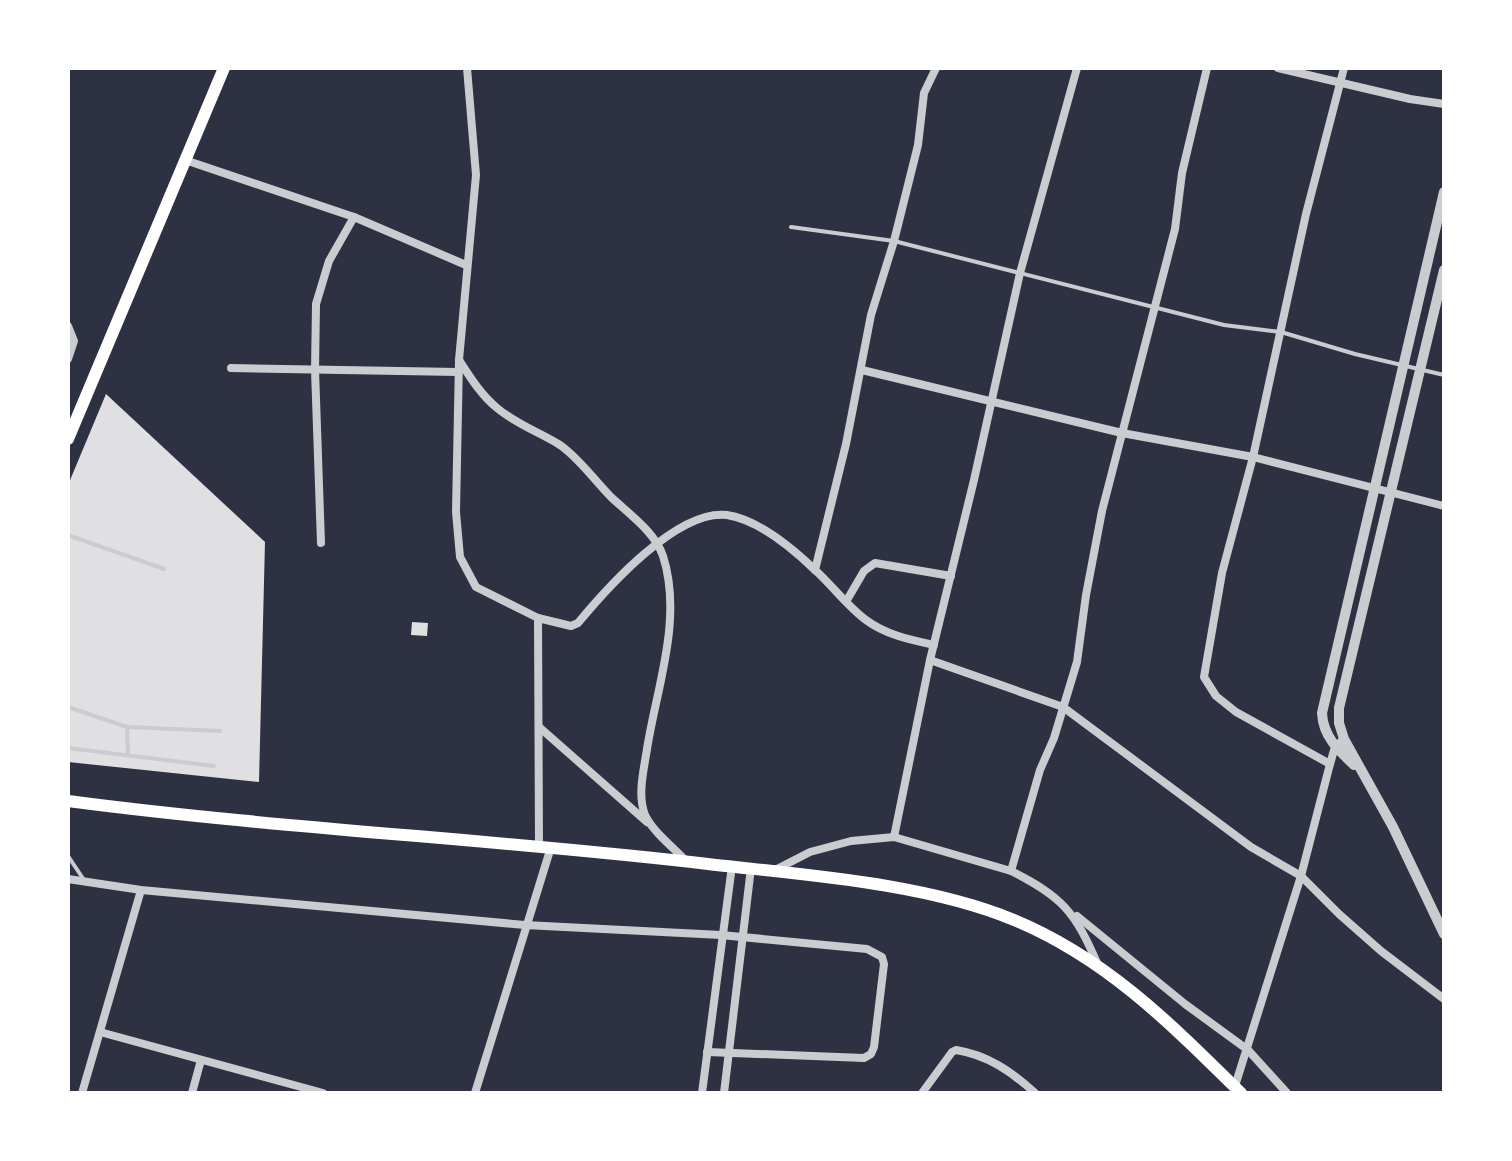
<svg xmlns="http://www.w3.org/2000/svg" width="1512" height="1161" font-family="'PT Sans Narrow',sans-serif">
<rect width="100%" height="100%" fill="#2d3142"/>
<g fill="#e0e0e3">
<polygon points="106,394 265,542 259,782 68,762 68,485"/>
<polygon points="412,622 428,623 427,636 411,635"/>
</g>
<g fill="none" stroke-linecap="round" stroke-linejoin="round">
<g stroke="#caccd0" stroke-width="4">
<polyline points="791,227 894,241 1224,325 1281,332 1355,354 1444,375"/>
<polyline points="68,535 164,569"/>
<polyline points="68,707 127,727 128,755"/>
<polyline points="127,727 220,731"/>
<polyline points="68,748 214,766"/>
<polyline points="68,856 84,880"/>
</g>
<g stroke="#caccd0" stroke-width="8">
<path d="M 467,68 L 476,175 L 459,360 L 456,512 L 460,557 L 476,587 L 538,618 L 571,626 L 578,623 C 607,588 677,509 727,515 C 759,520 791,547 814,569 C 832,585 847,606 866,620 C 886,635 911,640 934,645"/>
<polyline points="1278,68 1410,99 1444,104"/>
<polyline points="185,160 354,217 466,265"/>
<polyline points="68,326 74,341 68,359"/>
<path d="M 459,360 C 470,377 481,395 497,408 C 516,424 539,432 560,445 C 580,459 594,480 611,497 C 629,514 655,532 663,556 C 683,619 657,686 647,749 C 644,769 637,795 645,815 C 653,832 673,847 685,860"/>
<polyline points="231,368 458,372"/>
<polyline points="862,370 1122,433 1253,457 1444,506"/>
<polyline points="321,543 315,370 316,304 329,261 354,217"/>
<polyline points="815,570 846,444 871,315 894,241 918,145 924,93 936,68"/>
<polyline points="847,600 864,571 875,563 951,576"/>
<polyline points="538,618 539,847"/>
<polyline points="930,660 1063,707 1251,847 1301,876 1339,914 1381,951 1444,999"/>
<polyline points="539,727 647,822"/>
<polyline points="1330,764 1236,712 1216,696 1204,677 1222,573 1253,457 1306,214 1344,68"/>
<polyline points="894,837 930,660 974,480 1020,273 1077,68"/>
<polyline points="775,870 810,852 851,841 894,837 1011,871"/>
<polyline points="68,879 141,890 525,925 721,935 867,949 882,957 884,964 874,1047 871,1054 864,1058 707,1052"/>
<polyline points="1077,916 1185,1004 1248,1050 1287,1093"/>
<path d="M 1098,965 C 1075,912 1063,897 1011,871 L 1040,770 L 1054,738 L 1077,662 L 1086,595 L 1102,511 L 1175,229 L 1182,173 L 1207,68"/>
<polyline points="100,1032 323,1093"/>
<polyline points="1235,1086 1301,876 1330,764 1335,747 1344,739"/>
<polyline points="82,1093 141,890"/>
<polyline points="192,1093 201,1060"/>
<polyline points="475,1093 551,847"/>
<polyline points="702,1093 732,866"/>
<polyline points="724,1093 751,868"/>
<path d="M 922,1093 L 952,1052 L 956,1050 C 988,1055 1012,1072 1035,1093"/>
</g>
<g stroke="#caccd0" stroke-width="10">
<polyline points="1444,270 1339,708 1339,723 1344,739 1393,827 1444,934"/>
<path d="M 1354,765 C 1338,750 1323,736 1322,713 L 1444,192"/>
</g>
<polyline stroke="#fff" stroke-width="12" points="68,439 224,68"/>
<path stroke="#fff" stroke-width="12" d="M 68,801 C 281,829 495,839 708,864 C 805,875 925,883 1014,920 C 1106,958 1172,1025 1241,1093"/>
</g>
<rect width="1512" height="1161" fill="none" stroke="#ffffff" stroke-width="140"/>
</svg>
